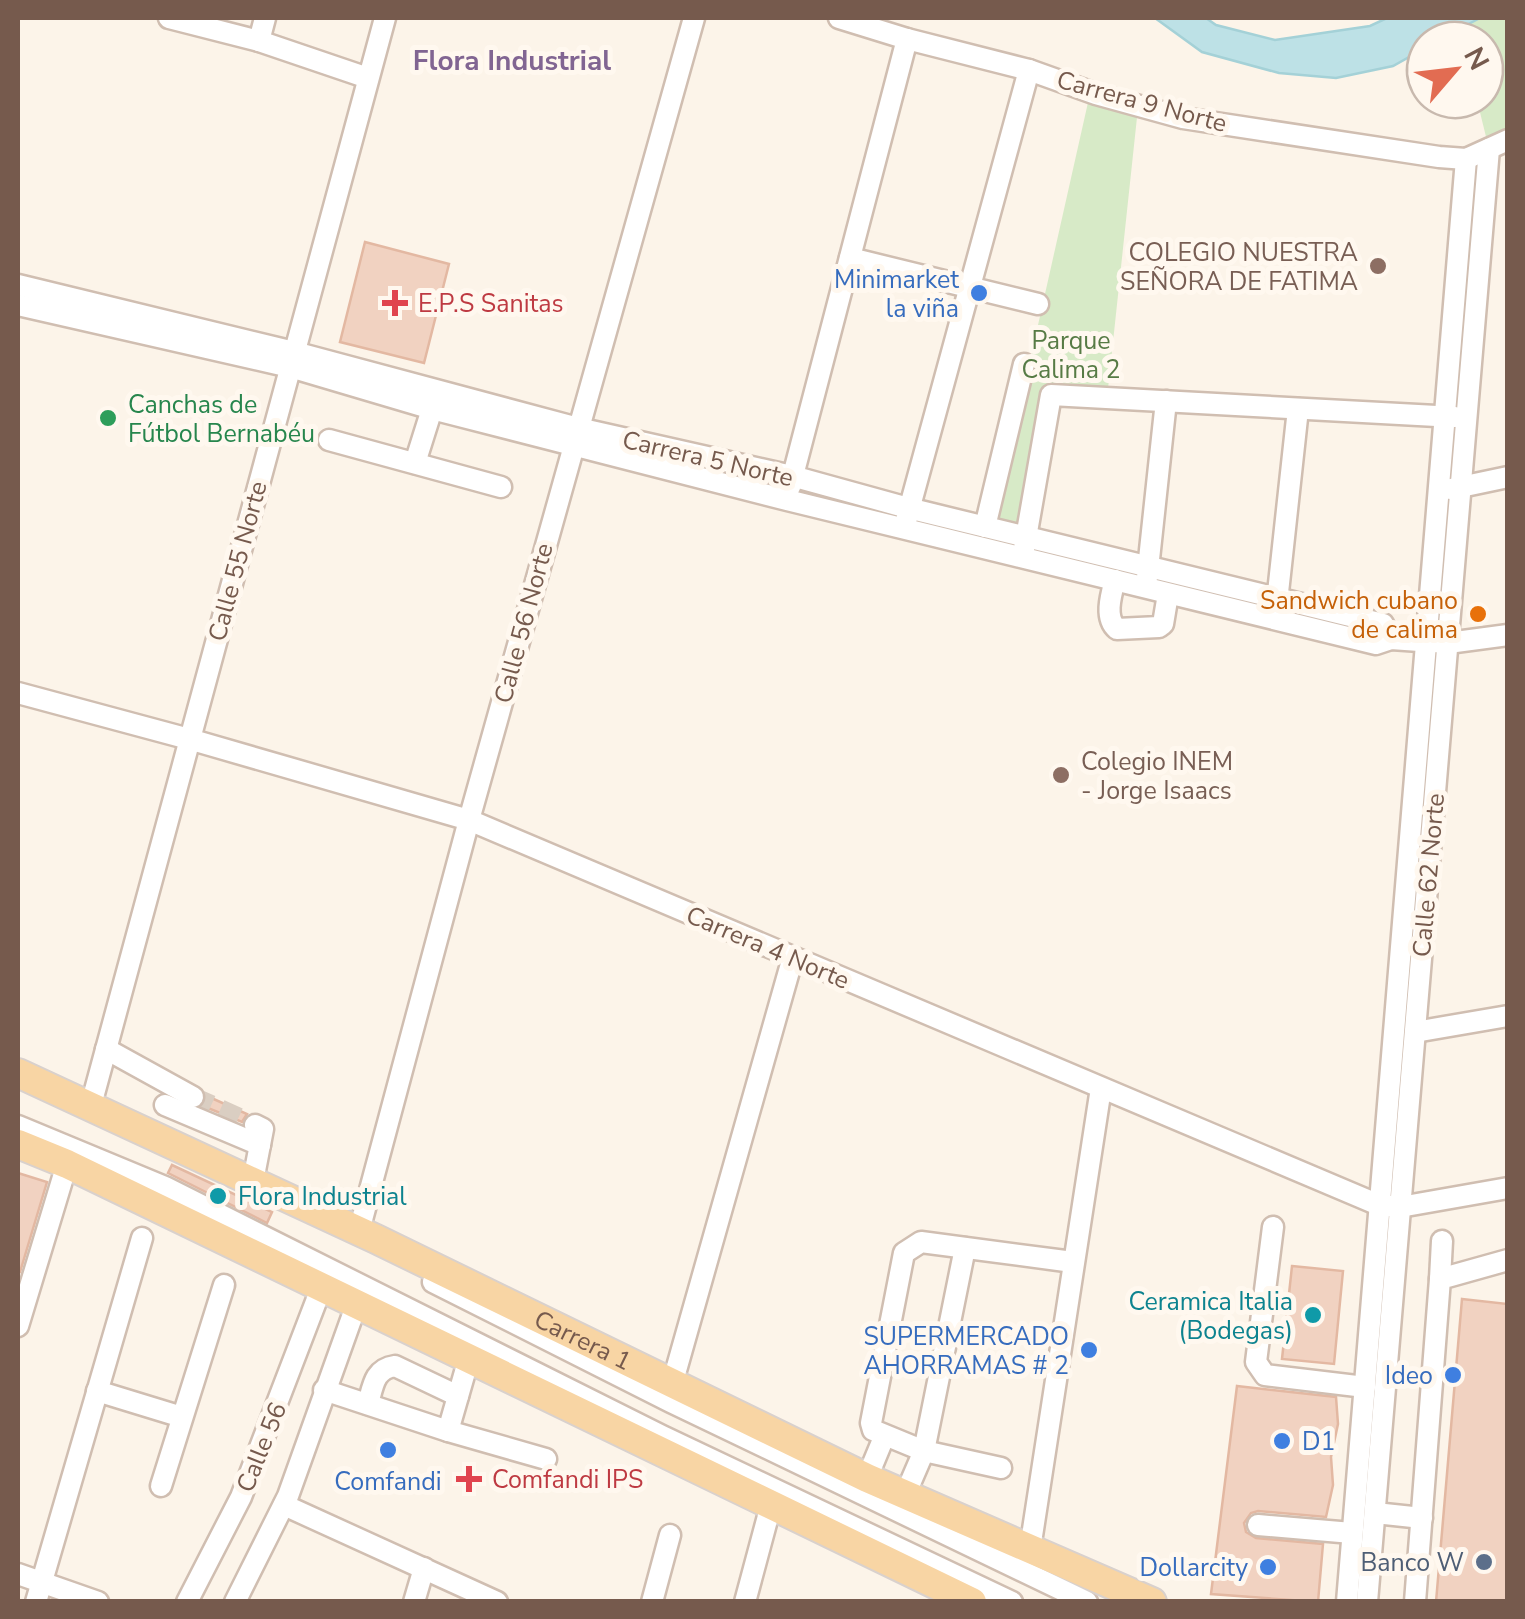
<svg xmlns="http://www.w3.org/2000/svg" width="1525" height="1619" font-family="'Nunito Sans',sans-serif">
<rect width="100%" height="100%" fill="#fcf4e9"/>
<g fill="#d7eac7">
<polygon points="1482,18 1507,18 1507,140 1489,149 1477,100 1485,100 1485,40 1461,40 1458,29"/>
<polygon points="1089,98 1138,108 1107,398 1051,395 1028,527 994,521"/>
</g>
<polygon fill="#bde1e6" stroke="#a4d1d7" stroke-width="2.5" points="1155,18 1206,18 1216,25 1275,40 1370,26 1387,18 1480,18 1438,40 1425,40 1425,48 1393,66 1336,78 1279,73 1202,52"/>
<g fill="#f1d2c1" stroke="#e3b8a2" stroke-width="2.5">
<polygon points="365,242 449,264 424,363 340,342"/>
<polygon points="207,1096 247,1114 242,1122 203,1106"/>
<polygon points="172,1165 272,1212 267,1223 168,1173"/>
<polygon points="18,1173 47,1182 20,1272 18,1272"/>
<polygon points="1292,1266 1343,1271 1334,1364 1282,1359"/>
<polygon points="1462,1299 1508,1304 1508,1602 1436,1602"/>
<polygon points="1237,1386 1336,1397 1338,1424 1331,1457 1333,1485 1326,1517 1258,1511 1251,1513 1244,1523 1246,1532 1256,1538 1323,1544 1318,1602 1211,1594"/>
</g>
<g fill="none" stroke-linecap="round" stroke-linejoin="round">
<polyline stroke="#dacec2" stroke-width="20" stroke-dasharray="20 10" stroke-linecap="butt" points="193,1097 255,1125"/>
<defs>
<g id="minor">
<polyline points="169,18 259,41 368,78"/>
<polyline points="839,18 907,39 1029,70 1096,94 1183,118 1439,157 1466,159 1508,140"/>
<polyline points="259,41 265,18"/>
<polyline points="850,258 1038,304"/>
<polyline points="18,285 294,352 578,428 792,476 908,508 1383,624 1391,639"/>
<polyline points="18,305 290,367 432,409 787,500 1376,644 1391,639 1448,643 1508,635"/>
<polyline points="329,440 501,487"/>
<polyline points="415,463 432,409"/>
<polyline points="790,487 907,39"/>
<polyline points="1451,489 1508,477"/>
<polyline points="906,521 1029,70"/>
<polyline points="985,527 1024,364"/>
<polyline points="1024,549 1051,395 1455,417"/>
<polyline points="1147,578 1166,401"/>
<path d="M 1115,580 C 1111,595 1104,618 1117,629 L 1159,627 L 1163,624 L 1168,594"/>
<polyline points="1276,611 1298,409"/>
<polyline points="18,693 189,739 469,820 1379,1205 1400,1207 1508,1188"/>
<polyline points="1415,1032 1508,1016"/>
<polyline points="106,1049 193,1097"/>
<polyline points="91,1105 385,18"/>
<polyline points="165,1105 260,1145"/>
<polyline points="18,1126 165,1187 662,1436 1012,1602"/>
<polyline points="253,1181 263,1129 255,1125"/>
<polyline points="1273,1227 1256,1362 1265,1375 1365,1387"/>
<polyline points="359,1231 469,820 694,18"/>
<polyline points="1440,1279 1442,1241"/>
<polyline points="433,1282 671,1402 1087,1602"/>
<polyline points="18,1326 67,1164"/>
<polyline points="673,1381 793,957"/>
<polyline points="324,1390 448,1431 469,1358"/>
<polyline points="97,1391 182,1417"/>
<path d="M 368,1404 C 373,1386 374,1369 395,1366 L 458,1396"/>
<polyline points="448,1431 546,1459"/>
<polyline points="1001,1468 924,1451 873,1430 871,1423 904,1253 921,1242 1073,1262"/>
<polyline points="867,1478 884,1437"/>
<polyline points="161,1486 224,1285"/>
<polyline points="905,1495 924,1451 965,1248"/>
<polyline points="284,1505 497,1602"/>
<polyline points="1375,1513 1422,1518"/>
<polyline points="1258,1525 1352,1533"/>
<polyline points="1030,1549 1101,1088"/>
<polyline points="18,1574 98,1602"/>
<polyline points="36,1602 142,1238"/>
<polyline points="187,1602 241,1497 322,1286"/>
<polyline points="235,1602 288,1496 357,1303"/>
<polyline points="414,1602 424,1568"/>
<polyline points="652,1602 670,1535"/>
<polyline points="745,1602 771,1505"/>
<polyline points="1347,1602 1466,159"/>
<polyline points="1367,1602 1489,149"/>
<polyline points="1415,1602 1440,1279 1508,1260"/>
</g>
<g id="major">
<path id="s1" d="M 18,1073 L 376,1239 L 867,1478 L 1152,1602"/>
<polyline points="18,1144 67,1164 972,1602"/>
</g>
</defs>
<use href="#minor" stroke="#d0beb1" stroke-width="25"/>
<use href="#major" stroke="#d9d1cd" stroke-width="32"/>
<use href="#minor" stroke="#fff" stroke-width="20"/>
<use href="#major" stroke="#f8d5a4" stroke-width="28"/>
</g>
<g fill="#8d6e63" stroke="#fff8ef" stroke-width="4">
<circle cx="1378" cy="266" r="10"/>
<circle cx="1061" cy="775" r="10"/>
</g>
<g fill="#3f7fe0" stroke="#fff8ef" stroke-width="4">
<circle cx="979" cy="293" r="10"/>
<circle cx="1089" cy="1350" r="10"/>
<circle cx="1453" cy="1375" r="10"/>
<circle cx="1282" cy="1441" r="10"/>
<circle cx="388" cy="1450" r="10"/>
<circle cx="1268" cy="1567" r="10"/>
</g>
<g fill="#e0444e" stroke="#fff8ef" stroke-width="4">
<path d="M390 288h10v10h10v10h-10v10h-10v-10h-10v-10h10z"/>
<path d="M464 1464h10v10h10v10h-10v10h-10v-10h-10v-10h10z"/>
</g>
<circle fill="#2e9e5b" stroke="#fff8ef" stroke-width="4" cx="108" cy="418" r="10"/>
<circle fill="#e8710a" stroke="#fff8ef" stroke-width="4" cx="1478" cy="614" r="10"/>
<g fill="#0f9aa8" stroke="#fff8ef" stroke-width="4">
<circle cx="218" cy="1196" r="10"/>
<circle cx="1313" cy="1315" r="10"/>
</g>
<circle fill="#5c6f8a" stroke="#fff8ef" stroke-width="4" cx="1484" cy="1562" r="10"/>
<g text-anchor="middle" stroke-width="10" stroke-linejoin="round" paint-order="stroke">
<g font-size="25" fill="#765a4d" stroke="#fff8ef">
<text transform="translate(1142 101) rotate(15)" y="9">Carrera 9 Norte</text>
<text transform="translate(708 458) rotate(13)" y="9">Carrera 5 Norte</text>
<text transform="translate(237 561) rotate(-75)" y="9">Calle 55 Norte</text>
<text transform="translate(523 623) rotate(-75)" y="9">Calle 56 Norte</text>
<text transform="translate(1428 875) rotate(-85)" y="9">Calle 62 Norte</text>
<text transform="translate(768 947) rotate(23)" y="9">Carrera 4 Norte</text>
<text dy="9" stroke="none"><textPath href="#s1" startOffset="625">Carrera 1</textPath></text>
<text transform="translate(261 1447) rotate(-68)" y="9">Calle 56</text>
</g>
<g font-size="25" fill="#785e54" stroke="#fff8ef" text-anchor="end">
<text x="1358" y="261">COLEGIO NUESTRA<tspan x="1358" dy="29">SEÑORA DE FATIMA</tspan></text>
<text x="1081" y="770" text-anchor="start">Colegio INEM<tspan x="1081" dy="29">- Jorge Isaacs</tspan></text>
</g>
<g font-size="25" fill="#366cbe" stroke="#fff8ef" text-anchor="end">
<text x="959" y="288">Minimarket<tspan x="959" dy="29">la viña</tspan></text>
<text x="1069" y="1345">SUPERMERCADO<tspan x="1069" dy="29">AHORRAMAS # 2</tspan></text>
<text x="1433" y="1384">Ideo</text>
<text x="1302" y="1450" text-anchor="start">D1</text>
<text x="388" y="1490" text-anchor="middle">Comfandi</text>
<text x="1248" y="1576">Dollarcity</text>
</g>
<g font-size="25" fill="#be3a42" stroke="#fff8ef" text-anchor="start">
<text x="418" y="312">E.P.S Sanitas</text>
<text x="492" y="1488">Comfandi IPS</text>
</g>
<g font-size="25" fill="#577b45" stroke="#fff8ef">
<text x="1071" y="349">Parque<tspan x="1071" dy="29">Calima 2</tspan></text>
</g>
<g font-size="25" fill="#27864d" stroke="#fff8ef" text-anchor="start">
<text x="128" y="413">Canchas de<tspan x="128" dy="29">Fútbol Bernabéu</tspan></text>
</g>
<g font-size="25" fill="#c56008" stroke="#fff8ef" text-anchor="end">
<text x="1458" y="609">Sandwich cubano<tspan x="1458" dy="29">de calima</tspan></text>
</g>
<g font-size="25" fill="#0d838f" stroke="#fff8ef" text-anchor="start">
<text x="238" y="1205">Flora Industrial</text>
<text x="1293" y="1310" text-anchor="end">Ceramica Italia<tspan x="1293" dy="29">(Bodegas)</tspan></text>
</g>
<g font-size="25" fill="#4e5e75" stroke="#fff8ef" text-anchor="end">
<text x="1464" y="1571">Banco W</text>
</g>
<g font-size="28" font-weight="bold" fill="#816592" stroke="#fff8ef">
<text x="512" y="70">Flora Industrial</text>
</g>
</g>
<rect width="1525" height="1619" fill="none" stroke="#765a4d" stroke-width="40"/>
<g transform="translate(1455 70) rotate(62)"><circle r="48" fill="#fff8ef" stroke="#c8b9ae" stroke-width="2.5"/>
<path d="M0-8L18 38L0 25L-18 38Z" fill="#e26c52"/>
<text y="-15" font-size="28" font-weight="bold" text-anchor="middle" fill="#765a4d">N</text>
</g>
</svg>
